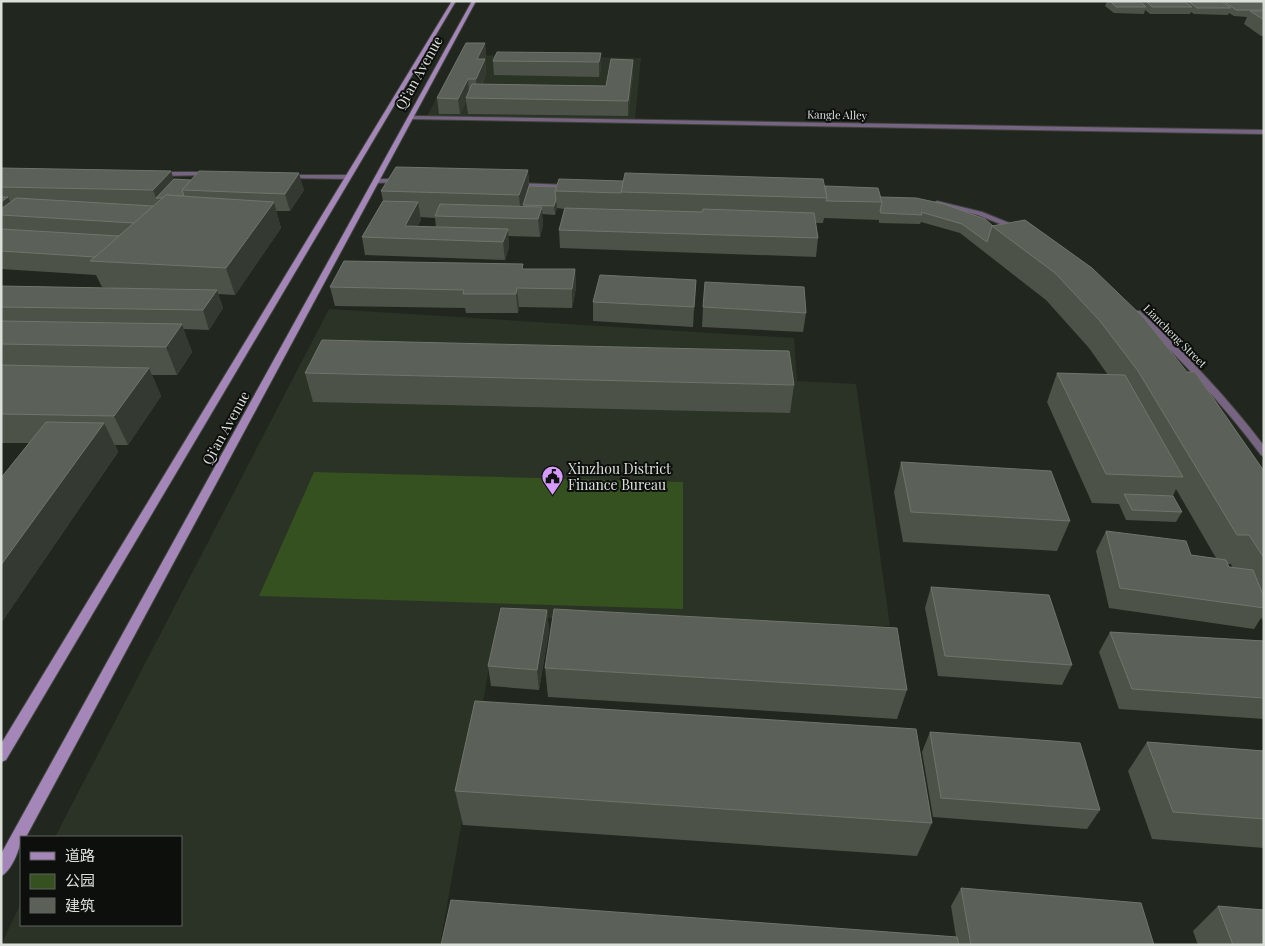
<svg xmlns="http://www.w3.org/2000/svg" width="1265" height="946" font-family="'Playfair Display','Noto Sans SC',serif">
<rect width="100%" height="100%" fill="#21271e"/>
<g fill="#2a3325">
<polygon points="459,55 641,58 635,119 427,116"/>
<polygon points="329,309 794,338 797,381 856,384 890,626 498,617 440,945 1,945 21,903 21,925 181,925 181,837 55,837"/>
</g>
<polygon fill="#34511f" points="314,472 683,482 683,609 259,596"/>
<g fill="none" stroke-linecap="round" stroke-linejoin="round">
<defs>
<g id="minor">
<polygon points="411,116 1264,130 1264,134 409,119 409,117"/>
<polygon points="210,172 213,174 212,175 160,176 157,174 160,172"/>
<polygon points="285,175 348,175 351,177 348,179 287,178 284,176"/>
<polygon points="400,179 403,181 402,182 376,183 373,181 376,179"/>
<polygon points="517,183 570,185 573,187 570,189 515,186 514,185"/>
<polygon points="937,201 982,212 1022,228 1015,230 978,215 935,204 934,203"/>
<path d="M 1134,311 L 1140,311 C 1185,353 1227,397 1264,446 L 1264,456 L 1261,455 C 1223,404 1180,358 1134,315 Z"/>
</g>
<g id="secondary">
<polygon points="452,1 456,1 6,760 1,762 1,744"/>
<path d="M 472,1 L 476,1 L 26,837 L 21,837 C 21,848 11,872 1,876 L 1,854 Z"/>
</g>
</defs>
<use href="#minor" stroke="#3f453c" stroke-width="2"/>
<use href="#secondary" stroke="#3f453c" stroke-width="2"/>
<use href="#minor" fill="#766482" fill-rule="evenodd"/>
<use href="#secondary" fill="#a487b8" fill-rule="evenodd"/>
</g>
<g fill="#4c5248" fill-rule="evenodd">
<polygon points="1107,1 1140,1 1143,4 1143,1 1184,1 1187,3 1187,1 1264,1 1264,36 1261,36 1244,24 1247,17 1234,16 1229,13 1228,15 1194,14 1191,12 1190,14 1150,14 1145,10 1144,14 1114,13 1105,6"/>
<polygon points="485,43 486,58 485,60 486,74 482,84 606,86 633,74 628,116 468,114 466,101 460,114 439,114 437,98"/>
<polygon points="601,53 601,68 599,77 494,75 493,61"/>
<polygon points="1,168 174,179 304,190 290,211 276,211 281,228 235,295 218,294 223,308 209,330 183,329 192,352 177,375 152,375 161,396 128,445 115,445 118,452 1,623 1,478 29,443 1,443 1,286 111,288 102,287 96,275 1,269"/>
<path d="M 528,170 L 529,186 L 557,187 L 825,186 L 880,197 L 993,226 L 1025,220 L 1264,471 L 1264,622 L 1261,618 L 1254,629 L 1109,608 L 1096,551 L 1106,531 L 1191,555 L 1216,558 L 1176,489 L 1173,496 L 1182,512 L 1176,522 L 1126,520 L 1119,504 L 1092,503 L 1047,402 L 1057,373 L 1108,375 L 1089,348 L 1046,300 L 960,233 L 921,222 L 920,224 L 879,223 L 879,220 L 824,218 L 823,223 L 816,223 L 818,238 L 816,257 L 560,248 L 559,230 L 564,209 L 557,208 L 555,215 L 542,214 L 543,225 L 540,237 L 508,236 L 509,247 L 505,260 L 365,255 L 362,237 L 383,201 L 381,191 ZM 420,217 L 435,218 L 436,227 L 417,226 L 421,220 ZM 1228,564 L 1231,564 L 1232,567 L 1229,567 Z"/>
<polygon points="523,269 575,269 576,288 572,308 519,307 518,313 466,313 465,308 335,306 330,287"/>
<polygon points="696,280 693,327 593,321 593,302"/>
<polygon points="703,307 806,313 803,332 702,327"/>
<polygon points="305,373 794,385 790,413 313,402"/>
<polygon points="901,462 1070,521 1057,551 903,542 894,492"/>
<polygon points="931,587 1072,665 1062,685 938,676 925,608"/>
<polygon points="547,610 549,631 539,690 491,686 488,666"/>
<polygon points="1110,632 1264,641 1264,719 1119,709 1099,652"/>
<polygon points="545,668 907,690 897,719 548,697"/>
<polygon points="930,732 1100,810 1087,829 933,817 922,752"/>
<polygon points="1147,742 1264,751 1264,848 1152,839 1128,771"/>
<polygon points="455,791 932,823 917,856 463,825"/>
<polygon points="961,888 1154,945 441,945 956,937 951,906"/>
<polygon points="1218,906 1264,945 1198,945 1193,931"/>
</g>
<g fill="#343a31">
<polygon points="485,43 486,58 485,60 486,74 477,94 476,79 477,59"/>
<polygon points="601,53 601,68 599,77 599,62"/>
<polygon points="633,60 633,74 628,116 628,101"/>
<polygon points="468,79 469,94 466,98 466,101 460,114 458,99"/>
<polygon points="528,170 529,195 523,205 523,213 521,218 519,195"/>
<polygon points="171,171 177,188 156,198 153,190"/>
<polygon points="299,173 304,190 290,211 285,194"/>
<polygon points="8,197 16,214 1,215 1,202"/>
<polygon points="556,200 557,208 555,215 554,206"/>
<polygon points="274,202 281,228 235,295 226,268"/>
<polygon points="418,202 421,220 411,239 405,226"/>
<polygon points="542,207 543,225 540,237 538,219"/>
<polygon points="508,229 509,247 505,260 503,242"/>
<polygon points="575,269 576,288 572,308 572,289"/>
<polygon points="696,280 695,299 693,327 694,307"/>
<polygon points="517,288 519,307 518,313 516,294"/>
<polygon points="217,290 223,308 209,330 203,310"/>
<polygon points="182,324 192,352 177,375 166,347"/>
<polygon points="149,368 161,396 128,445 114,416"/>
<polygon points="104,423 118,452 1,623 1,565"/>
<polygon points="547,610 549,631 539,690 537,670"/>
</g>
<g fill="#5b6158" stroke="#70756c">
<polygon points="1110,1 1140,1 1146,7 1116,7"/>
<polygon points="1146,1 1184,1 1192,7 1152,7"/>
<polygon points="1188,1 1221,1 1231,8 1197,8"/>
<polygon points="1225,2 1264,2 1264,10 1236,10"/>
<polygon points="1250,11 1264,11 1264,20"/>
<polygon points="466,43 485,43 477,59 485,59 476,79 468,79 458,99 437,98"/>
<polygon points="497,52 601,53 599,62 493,61"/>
<polygon points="611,59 633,60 628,101 466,98 472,84 606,86"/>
<polygon points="396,167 528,170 519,195 381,191"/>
<polygon points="1,168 171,171 153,190 1,187"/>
<polygon points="199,171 299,173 285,194 182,190"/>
<polygon points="625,173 823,179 827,198 621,192"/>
<polygon points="174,179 191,180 182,190 184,196 166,195 163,198 156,198"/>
<polygon points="559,179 623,181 621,193 555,191"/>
<polygon points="529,186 557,187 555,191 556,200 554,206 523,205"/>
<polygon points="825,186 878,188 882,202 826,201 827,198"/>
<polygon points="166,195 274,202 226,268 90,261"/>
<polygon points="1,197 8,197 1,202"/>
<polygon points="880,197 916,198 944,204 985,219 993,226 992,226 987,242 962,224 921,212 922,215 881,213 880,211 882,202"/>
<polygon points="16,198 153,206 134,223 1,215 1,209"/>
<polygon points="383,201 418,202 405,226 508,229 503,242 362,237"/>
<polygon points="440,204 542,207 538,219 435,216"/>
<polygon points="565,208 702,212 703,209 814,213 818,238 559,230"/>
<polygon points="1025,220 1092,268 1144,318 1187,372 1195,372 1264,471 1264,558 1249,535 1237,535 1138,371 1100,321 1055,273 992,226"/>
<polygon points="1,229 119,236 95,257 1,251"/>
<polygon points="344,261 523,264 522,269 575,269 572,289 517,288 516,294 463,294 464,290 330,287"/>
<polygon points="600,275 696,280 694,307 593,302"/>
<polygon points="705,282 804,287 806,313 703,307"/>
<polygon points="1,286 217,290 203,310 1,307"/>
<polygon points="1,321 182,324 166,347 1,344"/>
<polygon points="322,340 789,351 794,385 305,373"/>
<polygon points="1,365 149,368 114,416 1,414"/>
<polygon points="1057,373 1125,375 1183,477 1106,474"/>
<polygon points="46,422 104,423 1,565 1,478"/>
<polygon points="901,462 1051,471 1070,521 911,512"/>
<polygon points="1124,494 1173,496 1182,512 1132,510"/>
<polygon points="1106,531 1186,541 1191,555 1226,560 1229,567 1253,570 1264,597 1264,608 1120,588"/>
<polygon points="931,587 1049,595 1072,665 945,656"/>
<polygon points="501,608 547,610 537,670 488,666"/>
<polygon points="554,609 897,628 907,690 545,668"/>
<polygon points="1110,632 1264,641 1264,698 1132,689"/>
<polygon points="475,701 916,729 932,823 455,791"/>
<polygon points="930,732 1080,743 1100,810 941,798"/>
<polygon points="1147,742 1264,751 1264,819 1173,812"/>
<polygon points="961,888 1141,903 1154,945 971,945"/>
<polygon points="451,900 957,937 959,945 441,945"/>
<polygon points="1218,906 1264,910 1264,945 1233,945"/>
</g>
<defs>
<symbol id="civic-pin" viewBox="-11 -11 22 30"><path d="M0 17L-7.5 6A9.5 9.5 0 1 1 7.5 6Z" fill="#d69bfa" stroke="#0c0f0b"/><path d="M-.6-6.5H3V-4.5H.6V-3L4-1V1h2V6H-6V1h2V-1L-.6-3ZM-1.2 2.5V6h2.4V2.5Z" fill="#111"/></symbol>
</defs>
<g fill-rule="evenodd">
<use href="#civic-pin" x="540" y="464" width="25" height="34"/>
</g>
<g text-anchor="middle" stroke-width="4" stroke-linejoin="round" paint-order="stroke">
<g font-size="11" fill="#dce0da" stroke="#0c0f0b">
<text transform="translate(837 115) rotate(1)" y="4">Kangle Alley</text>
<text transform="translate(1175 336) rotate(45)" y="4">Liancheng Street</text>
</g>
<g font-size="14" fill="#dce0da" stroke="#0c0f0b">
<text transform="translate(419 73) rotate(-61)" y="5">Qi'an Avenue</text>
<text transform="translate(226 428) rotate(-61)" y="5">Qi'an Avenue</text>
</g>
<g font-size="14" fill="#dce0da" stroke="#0c0f0b" text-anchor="start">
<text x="568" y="474">Xinzhou District<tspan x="568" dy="16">Finance Bureau</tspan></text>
</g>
</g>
<rect width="1265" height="946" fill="none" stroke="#dce0da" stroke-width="5"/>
<rect x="20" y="836" width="162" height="90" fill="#0c0f0b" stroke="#5f635e"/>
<rect x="30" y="852" width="25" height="8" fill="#a487b8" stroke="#5f635e"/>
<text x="65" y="861" font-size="15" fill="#dce0da">道路</text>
<rect x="30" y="874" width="25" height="15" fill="#34511f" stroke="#5f635e"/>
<text x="65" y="886" font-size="15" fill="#dce0da">公园</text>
<rect x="30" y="898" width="25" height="15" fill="#5b6158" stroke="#5f635e"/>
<text x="65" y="911" font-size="15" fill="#dce0da">建筑</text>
</svg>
